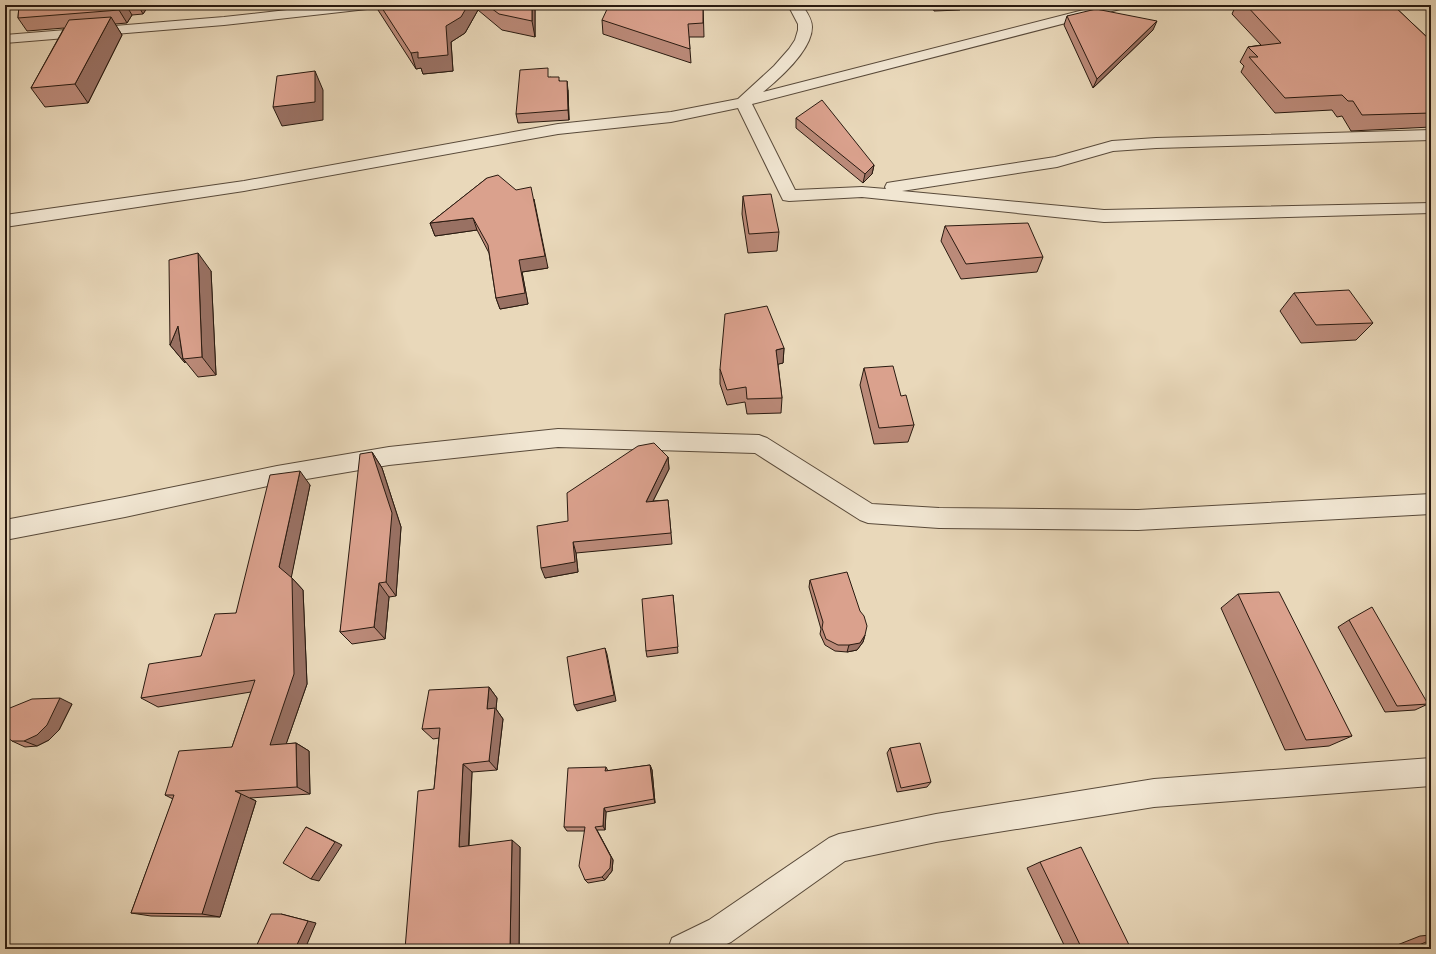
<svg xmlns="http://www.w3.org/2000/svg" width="1436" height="954" font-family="'Sorts Mill Goudy',serif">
<rect width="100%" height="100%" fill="#e9d8ba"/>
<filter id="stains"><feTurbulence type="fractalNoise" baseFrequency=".005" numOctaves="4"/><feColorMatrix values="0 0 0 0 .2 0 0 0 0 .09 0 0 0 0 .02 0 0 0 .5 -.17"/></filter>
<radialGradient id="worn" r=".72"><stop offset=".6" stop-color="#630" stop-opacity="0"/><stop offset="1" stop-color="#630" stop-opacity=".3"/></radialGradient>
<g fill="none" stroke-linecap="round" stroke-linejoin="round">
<defs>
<g id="street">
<polygon points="331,5 374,5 372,8 367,9 224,25 5,43 5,35 224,17"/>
<path d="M 788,5 L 802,5 C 806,11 812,19 812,27 C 812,50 779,79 763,92 L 1103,5 L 1126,5 L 1124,8 L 752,104 L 795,190 L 862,187 L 886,189 L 885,187 L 887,183 L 893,182 L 1055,157 L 1112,141 L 1156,138 L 1431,130 L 1431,140 L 1156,148 L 1113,151 L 1057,167 L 902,191 L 1104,210 L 1431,203 L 1431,213 L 1104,222 L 862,197 L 789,201 L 783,200 L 781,196 L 738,108 L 671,122 L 558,134 L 244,191 L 5,227 L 5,215 L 244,181 L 558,124 L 671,112 L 738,99 L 774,66 L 789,49 L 795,40 L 798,30 L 798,24 Z"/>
<polygon points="558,429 759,435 767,438 872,504 939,508 1138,510 1431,494 1431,514 1138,530 939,528 868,523 860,520 755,453 558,447 389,465 277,484 125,517 5,540 5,520 125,497 277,466 389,447"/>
<polygon points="1431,758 1431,786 1154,807 936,842 845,861 731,942 716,949 668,949 672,938 709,920 829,838 839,834 936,814 1154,779"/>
</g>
</defs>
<use href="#street" stroke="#594a3a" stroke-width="2"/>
<use href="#street" fill="#f1e6d2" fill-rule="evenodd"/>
</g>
<g fill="#bb8a79" stroke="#291a10">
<polygon points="19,5 149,5 143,14 132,15 127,23 115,24 122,35 88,103 45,107 31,88 64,28 27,31 18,18"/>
<polygon points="377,5 535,5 535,37 502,30 478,10 465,33 451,42 453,71 423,74 421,68 416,69 378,10"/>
<polygon points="703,5 704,37 689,37 691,63 603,34 602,20"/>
<polygon points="932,5 961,5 960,10 934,11"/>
<polygon points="1236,5 1393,5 1431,41 1431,127 1351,131 1342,116 1337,117 1332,110 1275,113 1241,72 1244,66 1240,62 1248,47 1261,45 1232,14"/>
<polygon points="1067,16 1153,30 1093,88 1064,25"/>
<polygon points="550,77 560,81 568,90 569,120 518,123 516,114"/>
<polygon points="796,118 874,165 872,174 863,183 796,128"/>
<polygon points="487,178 548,268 522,272 528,304 500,309 496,298 489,253 477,230 435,236 430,223"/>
<polygon points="743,196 779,232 777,251 748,253 742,214"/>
<polygon points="945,226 1043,257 1037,272 961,279 941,241"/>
<polygon points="211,271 216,375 198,377 185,361 185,363 170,345"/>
<polygon points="1294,293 1373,323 1356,340 1301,343 1280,311"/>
<polygon points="784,348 783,363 778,364 782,398 781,413 747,414 745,402 727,405 720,384 720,369"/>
<polygon points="864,368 901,396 914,425 908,442 874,444 860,385"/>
<polygon points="372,452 382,468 401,527 396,596 389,597 385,639 352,644 340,632"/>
<polygon points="668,457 669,469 653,501 668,500 672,544 576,553 578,572 545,578 568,521"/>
<polygon points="310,485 291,577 303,590 307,684 286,744 296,743 309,751 310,794 250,798 256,801 220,917 151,916 131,913 173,799 165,795 232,747 251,692 158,707 141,698 201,656 236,613"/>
<polygon points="810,580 865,635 863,642 857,650 847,652 835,651 825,645 820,634 821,629 809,587"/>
<polygon points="1238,594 1352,736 1329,746 1285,750 1221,608"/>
<polygon points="673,595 678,653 647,657 646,651"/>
<polygon points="1349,620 1428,704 1415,710 1385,712 1338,627"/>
<polygon points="489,687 497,698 496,709 503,719 497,770 472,772 469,846 520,847 519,949 405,949 434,789 439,738 433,739 422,729"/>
<polygon points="72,704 59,730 49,740 37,746 25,747 12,741"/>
<polygon points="890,748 931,782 927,787 897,792 887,753"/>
<polygon points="650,765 652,770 655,803 606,812 605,830 597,830 613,860 612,871 605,880 588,883 585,880 585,831 567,831 564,827 606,767 608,771"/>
<polygon points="1040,862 1131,949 1066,949 1027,868"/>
<polygon points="1431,935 1431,949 1387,949 1420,936"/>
</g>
<g fill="#997163" stroke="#291a10">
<polygon points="122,5 126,5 132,15 127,23 119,10"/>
<polygon points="138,5 149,5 143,14"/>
<polygon points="468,5 477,5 478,10 465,33 451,42 453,71 423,74 421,68 416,69 411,53"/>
<polygon points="532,5 535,5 535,37 532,21"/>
<polygon points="111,17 122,35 88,103 75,84"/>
<polygon points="1157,21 1153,30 1093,88 1097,79"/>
<polygon points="315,71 323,90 323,120 282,126 273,107"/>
<polygon points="567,81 568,90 569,120 568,110"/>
<polygon points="874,165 872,174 863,183 865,174"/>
<polygon points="534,199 548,268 522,272 528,304 500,309 496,298 519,260"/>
<polygon points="473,218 477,230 435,236 430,223"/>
<polygon points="198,253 211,271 216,375 202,357"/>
<polygon points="178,326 183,359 185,361 185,363 170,345"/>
<polygon points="784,348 783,363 775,365 776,350"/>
<polygon points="372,452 382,468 401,527 396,596 386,582"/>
<polygon points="668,457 669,469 647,513 646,502"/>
<polygon points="300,471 310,485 291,579 279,567"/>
<polygon points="573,542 576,553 578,572 545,578 541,568"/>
<polygon points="292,578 303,590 307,684 283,753 270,745"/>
<polygon points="379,583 389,597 385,639 374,627"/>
<polygon points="865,635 863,642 857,650 847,652 849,645"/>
<polygon points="605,648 607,654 616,701 577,711 574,705"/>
<polygon points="489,687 497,698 496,709 503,719 497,770 489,761 487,709"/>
<polygon points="60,698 72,704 59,730 49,740 37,746 24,741"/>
<polygon points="296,743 309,751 310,794 297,787"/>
<polygon points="463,764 472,772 468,854 459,847"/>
<polygon points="650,765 652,770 655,803 654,799"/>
<polygon points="235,791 256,801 220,917 202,914"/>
<polygon points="604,808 606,812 605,830 603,826"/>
<polygon points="306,827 342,845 319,881 311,879"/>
<polygon points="595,827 613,860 612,871 605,880 602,877"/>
<polygon points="512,840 520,847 519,949 510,949"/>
<polygon points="281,914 316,923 305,949 295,949"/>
</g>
<g fill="#daa18d" stroke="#291a10">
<polygon points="19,5 122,5 119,10 18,18"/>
<polygon points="380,5 468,5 461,17 446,26 448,55 418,58 418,52 411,53"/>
<polygon points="487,5 532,5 532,21 499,14"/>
<polygon points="609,5 703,5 703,23 688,24 690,49 602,20"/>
<polygon points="1246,5 1393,5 1431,41 1431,113 1362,115 1353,101 1348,101 1342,95 1285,98 1249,57 1258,57 1248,47 1281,43"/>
<polygon points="1096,9 1157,21 1097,79 1067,16"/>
<polygon points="111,17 75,84 31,88 69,20"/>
<polygon points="548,68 548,77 559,77 559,81 567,81 568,110 516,114 520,70"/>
<polygon points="315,71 315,102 273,107 277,76"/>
<polygon points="822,100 874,165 865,174 796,118"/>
<polygon points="498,175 516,190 531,187 545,256 519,260 525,293 496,298 488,245 473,218 430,223 487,178"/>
<polygon points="771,194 779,232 749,234 743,196"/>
<polygon points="1028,223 1043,257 966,264 945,226"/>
<polygon points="198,253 202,357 183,359 178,326 170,345 169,260"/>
<polygon points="1349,290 1373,323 1316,325 1294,293"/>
<polygon points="767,306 784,348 776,350 782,398 747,399 746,387 727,390 720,369 725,314"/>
<polygon points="893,366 901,396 906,395 914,425 879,428 864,368"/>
<polygon points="654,443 668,457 646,502 668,500 671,533 573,542 575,562 541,568 537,526 568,521 567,493 638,446"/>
<polygon points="372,452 392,513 386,582 379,583 374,627 340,632 360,454"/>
<polygon points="300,471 279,567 292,578 294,674 270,745 296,743 297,787 235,791 241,794 202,914 131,913 174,795 165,795 179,751 232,747 255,680 141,698 149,664 201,656 215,614 236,613 270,475"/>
<polygon points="847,572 860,611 864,616 867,626 865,635 860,643 849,645 838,645 826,639 822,628 823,622 810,580"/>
<polygon points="1279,592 1352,736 1306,740 1238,594"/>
<polygon points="673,595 678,647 646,651 642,599"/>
<polygon points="1372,607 1428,704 1397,706 1349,620"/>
<polygon points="605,648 614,695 574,705 567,657"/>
<polygon points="489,687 487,709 495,708 489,761 463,764 459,847 512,840 510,949 405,949 418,791 434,789 440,728 422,729 429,690"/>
<polygon points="60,698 47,725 37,735 24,741 12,741 5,735 5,710 32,699"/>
<polygon points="920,743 931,782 901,788 890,748"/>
<polygon points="650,765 654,799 604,808 603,826 595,827 611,857 610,868 602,877 585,880 579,866 585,827 564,827 568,768 606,767 605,771"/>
<polygon points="306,827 335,842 311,879 283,863"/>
<polygon points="1081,847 1131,949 1082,949 1040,862"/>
<polygon points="271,914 281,914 308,921 295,949 255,949"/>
<polygon points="1431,940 1431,949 1409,949"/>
</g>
<rect width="1436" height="954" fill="none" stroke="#e9d8ba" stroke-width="20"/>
<rect x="6" y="6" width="1424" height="942" fill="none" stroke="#291a10" stroke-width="2"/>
<rect x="10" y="10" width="1416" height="934" fill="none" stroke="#291a10"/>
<rect width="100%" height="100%" filter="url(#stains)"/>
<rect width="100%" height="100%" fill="url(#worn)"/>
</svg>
